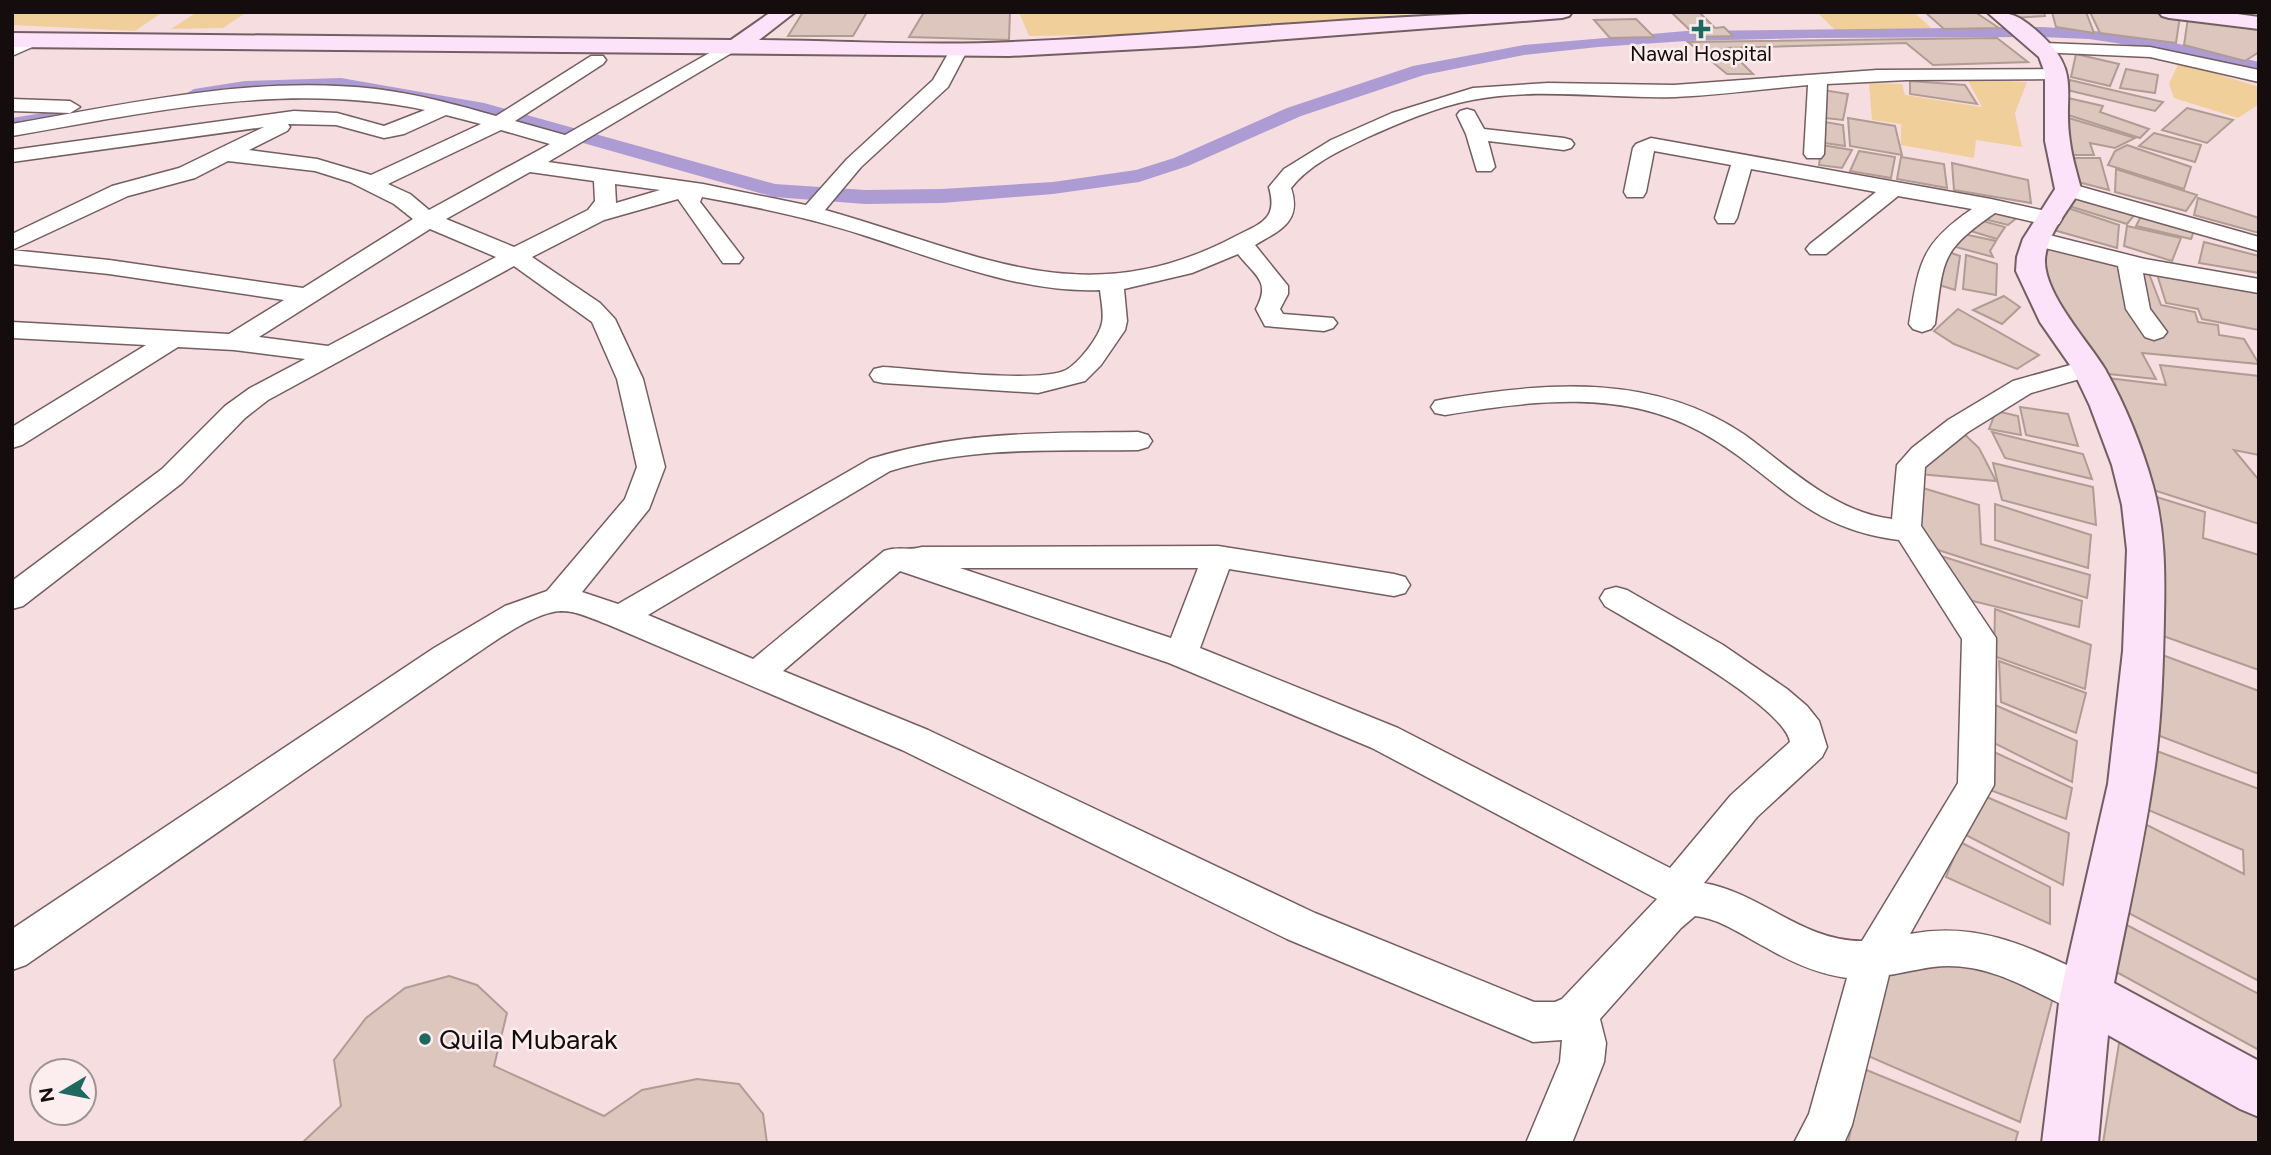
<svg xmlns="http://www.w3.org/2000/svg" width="2271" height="1155" font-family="Figtree,sans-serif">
<rect width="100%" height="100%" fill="#f6dde0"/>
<g fill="#f1cf9b">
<polygon points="12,12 163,12 135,31 12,25"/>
<polygon points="197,12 247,12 223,28 171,29"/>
<polygon points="1019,12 1433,12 1149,34 1029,36"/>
<polygon points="1817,12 1914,12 1932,29 1835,30"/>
<polygon points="2179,62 2259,87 2259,104 2238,118 2174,98 2169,84"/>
<polygon points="1967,79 2027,82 2015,113 2022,147 1976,140 1974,158 1901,145 1901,124 1872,120 1869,83 1902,84 1905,95 1982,107"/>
</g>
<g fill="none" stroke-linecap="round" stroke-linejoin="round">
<g fill="#ad9cd4" fill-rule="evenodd">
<path d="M 2041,27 C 2116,30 2186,44 2259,62 L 2259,74 L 2175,52 L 2089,39 L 2041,37 L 1810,38 L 1686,41 L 1598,47 L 1524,55 L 1424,75 L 1301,116 L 1188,166 L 1139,182 L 1053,194 L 942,203 L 865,204 L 774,197 L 481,114 L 385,96 L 341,90 L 245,93 L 194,101 L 184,95 L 194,89 L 245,81 L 341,78 L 484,103 L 775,184 L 865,190 L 942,189 L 1053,182 L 1136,170 L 1174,158 L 1287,108 L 1413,66 L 1524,45 L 1686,31 Z"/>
<polygon points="67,109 74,111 77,115 74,119 12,130 12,118"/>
</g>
</g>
<g fill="#dcc6bd" stroke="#b19c93" stroke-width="2">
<polygon points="803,12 867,12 853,36 788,36"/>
<polygon points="924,12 1010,12 1009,40 909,37"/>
<polygon points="1671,12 1699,12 1715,28 1724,27 1733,36 1697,37"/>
<polygon points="1925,12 1975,12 1999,28 1944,29"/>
<polygon points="2003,12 2044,12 2045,16 2010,18"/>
<polygon points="2052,12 2086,12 2094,33 2056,27"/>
<polygon points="2090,12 2147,12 2180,16 2176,43 2100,33"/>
<polygon points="2188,18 2259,28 2259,52 2245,61 2184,45"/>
<polygon points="1636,19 1654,37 1610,38 1594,20"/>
<polygon points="1997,38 2028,62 1933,65 1906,43 1727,48 1753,74 1727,74 1688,42"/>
<polygon points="2076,54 2119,64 2110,86 2071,77"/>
<polygon points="2126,69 2158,75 2155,93 2120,88"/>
<polygon points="2070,80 2163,102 2155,111 2067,90"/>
<polygon points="1910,81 1965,85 1977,104 1910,94"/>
<polygon points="1817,89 1848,94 1843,120 1816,117"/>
<polygon points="2068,98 2103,106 2100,112 2149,129 2140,138 2068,115"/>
<polygon points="2187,108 2233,120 2207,143 2162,130"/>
<polygon points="2062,116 2135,138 2115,148 2090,143 2094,155 2068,155"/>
<polygon points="1848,118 1895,126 1902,155 1850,146"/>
<polygon points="1819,121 1843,125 1845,146 1818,142"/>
<polygon points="2154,133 2201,145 2195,162 2139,146"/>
<polygon points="1822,145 1852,150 1842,168 1819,165"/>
<polygon points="2127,145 2191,167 2184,189 2108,165 2115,151"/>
<polygon points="1859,151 1895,157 1891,178 1850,171"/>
<polygon points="1901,157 1944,164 1947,188 1897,179"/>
<polygon points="2065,158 2100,158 2109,190 2074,181"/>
<polygon points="1952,163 2028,180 2031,203 1954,190"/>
<polygon points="2116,169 2197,195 2186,211 2115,192"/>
<polygon points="2071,192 2136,213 2127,224 2069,206"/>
<polygon points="2198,198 2259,218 2259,233 2194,215"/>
<polygon points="2059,205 2119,225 2117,248 2050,229"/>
<polygon points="1991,210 2018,217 2008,225 1980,218"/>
<polygon points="2143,212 2195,228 2191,239 2136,226"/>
<polygon points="1975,219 2005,227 1997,239 1964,229"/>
<polygon points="2127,226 2181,238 2172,261 2124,246"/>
<polygon points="1959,233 1996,241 1990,251 1993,257 1941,243"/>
<polygon points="2035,239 2148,271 2161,305 2195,312 2198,322 2218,325 2219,335 2244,339 2259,364 2142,353 2156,379 2099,373 2039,281"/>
<polygon points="2204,242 2259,256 2259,273 2199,263"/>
<polygon points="1940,249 1960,256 1955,290 1936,284"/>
<polygon points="1966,255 1997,264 1996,295 1963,289"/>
<polygon points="2156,271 2259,288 2259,330 2202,319 2198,309 2166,303"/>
<polygon points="2004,296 2020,307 2002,324 1973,310"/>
<polygon points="1958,309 2039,355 2017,369 1954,344 1934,331"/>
<polygon points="2160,365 2259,376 2259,455 2234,450 2259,480 2259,524 2147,488 2099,377 2166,385"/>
<polygon points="2020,407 2068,414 2078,446 2026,435"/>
<polygon points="1996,411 2018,416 2021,435 1989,429"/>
<polygon points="1961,431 1979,448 1996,481 1919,474 1909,454"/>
<polygon points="1992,432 2083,454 2092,479 2005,458"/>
<polygon points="1993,463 2093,487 2096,525 2002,500"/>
<polygon points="1913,485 1979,505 1981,544 2090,575 2087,598 1907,540"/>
<polygon points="2150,495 2205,512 2203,538 2259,555 2259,670 2149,631"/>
<polygon points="1995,504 2091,535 2088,568 1995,540"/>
<polygon points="1938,555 2082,601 2079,627 1940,593"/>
<polygon points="1995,609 2091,645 2085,689 1994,656"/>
<polygon points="2149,650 2259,691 2259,774 2147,731"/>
<polygon points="1999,661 2086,693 2076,733 2001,702"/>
<polygon points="1995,705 2077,741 2072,782 1988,740"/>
<polygon points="1981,746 2072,788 2066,819 1985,788"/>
<polygon points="2146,747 2259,789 2259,981 2115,906 2133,818 2244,874 2243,850 2134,804"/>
<polygon points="1980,794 2069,833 2063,885 1962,833"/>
<polygon points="1960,842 2050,887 2050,924 1946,877"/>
<polygon points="2100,911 2259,994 2259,1050 2080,952"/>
<polygon points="1968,954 2055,990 2020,1122 1868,1056 1889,970"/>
<polygon points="449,976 477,985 507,1013 494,1066 604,1116 642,1090 697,1079 739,1084 763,1114 767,1143 302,1143 341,1106 334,1060 366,1018 405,988"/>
<polygon points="2121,1031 2259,1117 2259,1143 2103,1143"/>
<polygon points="1864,1069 2018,1132 2015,1143 1848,1143"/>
</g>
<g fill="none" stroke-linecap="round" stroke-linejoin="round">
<defs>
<g id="street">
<polygon points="33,35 42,40 39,44 12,56 12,44"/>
<path d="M 734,39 L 743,44 L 740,48 L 548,162 L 703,184 L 806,205 L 847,159 L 933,80 L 953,45 L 959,44 L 968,49 L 948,87 L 861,167 L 825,210 C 976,252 1083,317 1236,236 C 1262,223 1278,219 1269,187 L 1284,169 L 1331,140 L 1392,113 L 1473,88 L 1548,83 L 1674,85 L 1877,70 L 2063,69 L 2065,73 L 2063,77 L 2056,79 L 1907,80 L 1827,84 L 1824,154 L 1821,158 L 1807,158 L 1804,154 L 1808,85 C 1764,89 1719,95 1675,97 C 1608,99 1538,87 1472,100 C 1436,107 1399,123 1366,138 C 1339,151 1310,164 1291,188 C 1302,221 1281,230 1255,245 L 1288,286 L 1288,294 L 1280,309 L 1283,314 L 1333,318 L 1337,323 L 1333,328 L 1324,331 L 1265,326 L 1256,309 C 1271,281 1256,277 1238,254 L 1192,273 L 1124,289 L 1127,321 L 1125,330 L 1101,365 L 1085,381 L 1038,393 L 883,383 L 874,381 L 870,375 L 874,369 L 883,367 C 920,369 1038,384 1066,370 C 1079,363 1099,337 1102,323 C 1104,313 1101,300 1100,290 C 1019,293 938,259 863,235 C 810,218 757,207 702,197 L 700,202 L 743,258 L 739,263 L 723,263 L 678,199 L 604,220 L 532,257 L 600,303 L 615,319 L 643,379 L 665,467 L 649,509 L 582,592 L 618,604 L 870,459 C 960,431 1045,433 1138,432 L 1148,435 L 1152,441 L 1148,447 L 1138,450 C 1055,451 971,446 890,471 L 648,615 L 753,659 L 884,551 C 898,546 908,551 922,547 L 1218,546 L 1394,574 L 1405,577 L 1410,585 L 1405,593 L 1394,596 L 1229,569 L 1200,648 L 1398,728 L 1670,868 L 1731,795 L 1790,742 C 1784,705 1641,628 1605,606 L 1600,598 L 1605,590 L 1616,587 L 1627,590 L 1723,645 L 1787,689 L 1807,706 L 1819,721 L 1827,747 L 1822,757 L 1757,817 L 1704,883 C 1761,893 1802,941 1862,941 L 1958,783 L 1962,639 L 1899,540 C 1802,528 1777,474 1701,432 C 1622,388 1530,401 1445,415 L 1435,413 L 1431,407 L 1435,401 L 1445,399 C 1547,382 1655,373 1745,435 C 1790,468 1834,512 1892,519 L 1897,465 L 1912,448 L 1948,420 L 2013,381 L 2088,360 L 2097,362 L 2101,368 L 2097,374 L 2031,393 L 1968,432 L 1925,467 L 1921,526 L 1996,638 L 1994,785 L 1910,934 C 1984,920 2036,951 2101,981 L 2107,995 L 2101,1009 L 2086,1015 C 2040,997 2000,966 1948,966 C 1928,966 1909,972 1889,975 L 1852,1125 L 1845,1141 L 1794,1143 L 1809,1114 L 1847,978 C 1817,974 1791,962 1765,947 C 1742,935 1721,919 1695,916 L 1681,928 L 1600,1019 L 1606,1043 L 1604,1062 L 1572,1143 L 1526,1143 L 1560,1062 L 1562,1040 L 1533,1042 L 1287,939 L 902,750 L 609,625 C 593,619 577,611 561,611 C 531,612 483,650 458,666 L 26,965 L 12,970 L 12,929 L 434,648 L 505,606 L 547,591 L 625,499 L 637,467 L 617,379 L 592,322 L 514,266 L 268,400 L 245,418 L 182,483 L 23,606 L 12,609 L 12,581 L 162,469 L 225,406 L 250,388 L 305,359 L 234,350 L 178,347 L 22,445 L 12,448 L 12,427 L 146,345 L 12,338 L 12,322 L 229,334 L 284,300 L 109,274 L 12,264 L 12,250 L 109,260 L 303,288 L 413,219 L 394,204 L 350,182 L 315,171 L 228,161 L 195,178 L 128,196 L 12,250 L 12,234 L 112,186 L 179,168 L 264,127 L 12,162 L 12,150 L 294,111 L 337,113 L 384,126 L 425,110 C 286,81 149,112 12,136 L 12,124 C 132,103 254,75 376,89 C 417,94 457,105 496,116 L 591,56 L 603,56 L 606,60 L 603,64 L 515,121 L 565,135 ZM 446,115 L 481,124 L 371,175 L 317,159 L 249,150 L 287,131 L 290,127 L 288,124 L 336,125 L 384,138 L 404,134 ZM 501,130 L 550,144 L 429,210 L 410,194 L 388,184 ZM 530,172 L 594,181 L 595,201 L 588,210 L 514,247 L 446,219 ZM 615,184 L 660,190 L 616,203 ZM 430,229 L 496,257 L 328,346 L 259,337 ZM 960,568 L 1198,568 L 1171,638 ZM 900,571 L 1169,663 L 1372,748 L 1657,899 L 1562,999 L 1555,1002 L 1534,1002 L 1315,913 L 928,730 L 783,671 Z"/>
<polygon points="2044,43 2150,47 2259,70 2259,82 2150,57 2038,52 2035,48 2038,44"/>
<polygon points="12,99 70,101 80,107 70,113 12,111"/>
<polygon points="1467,109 1474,111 1484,129 1564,138 1571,140 1574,144 1571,148 1564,150 1488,141 1495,167 1491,171 1477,171 1466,134 1457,115 1460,111"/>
<path d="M 1651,138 L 1991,199 L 2059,214 L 2062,219 L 2059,224 L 2051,226 L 1995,213 C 1939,252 1944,259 1935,324 L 1931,329 L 1922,332 L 1913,329 L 1909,324 C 1919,265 1919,245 1972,209 L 1898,196 L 1826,254 L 1810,254 L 1806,249 L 1810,244 L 1876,192 L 1751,169 L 1737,218 L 1734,223 L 1718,223 L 1715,218 L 1731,165 L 1654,151 L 1646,192 L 1643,197 L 1627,197 L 1624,192 L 1633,148 L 1636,144 Z"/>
<polygon points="2068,183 2259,237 2259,251 2060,194 2057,189 2060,184"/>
<polygon points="2037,232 2145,259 2259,279 2259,293 2143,273 2150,309 2167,332 2163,337 2154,340 2145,337 2126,309 2118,266 2029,244 2026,239 2029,234"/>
</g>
<g id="secondary">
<path d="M 771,12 L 795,12 L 759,40 C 843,41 929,46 1013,42 C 1199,34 1386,12 1572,12 L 1569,16 L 1562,18 L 1196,46 L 1009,56 L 12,47 L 12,33 L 731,40 Z"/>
<path d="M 1987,12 C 2012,12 2020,16 2039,33 C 2083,73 2062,92 2070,142 C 2072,158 2077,173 2081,189 C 2069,210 2047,234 2045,259 C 2043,293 2088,341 2105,369 C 2125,405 2142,446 2153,486 C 2165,530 2165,572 2164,617 C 2163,673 2161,731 2152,786 C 2142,852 2127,918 2114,983 L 2259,1061 L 2259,1117 L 2240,1109 L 2108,1035 L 2098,1143 L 2042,1143 L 2060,995 L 2108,784 L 2123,651 L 2127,550 L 2122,505 L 2112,465 L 2090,406 L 2072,368 L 2040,322 L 2016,271 L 2017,257 L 2023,239 L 2055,189 L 2045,141 L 2045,73 L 2039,57 Z"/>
<polygon points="2159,12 2223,12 2259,17 2259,29 2169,18 2162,16"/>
</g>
</defs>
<use href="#street" stroke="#735e61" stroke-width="3"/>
<use href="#secondary" stroke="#735e61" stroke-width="4"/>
<use href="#street" fill="#fff" fill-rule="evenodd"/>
<use href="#secondary" fill="#fde3f9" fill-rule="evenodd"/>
</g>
<g fill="#1f685f" stroke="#fcedef" stroke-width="2.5">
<path d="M1697.5 18.5h7v7h7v7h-7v7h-7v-7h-7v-7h7z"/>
<circle cx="425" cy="1039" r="7"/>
</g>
<g text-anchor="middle" stroke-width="5" stroke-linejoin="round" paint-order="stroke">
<g font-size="21" fill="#140c0d" stroke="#fcedef">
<text x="1701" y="61">Nawal Hospital</text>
</g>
<g font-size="28" fill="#140c0d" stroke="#fcedef" text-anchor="start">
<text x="439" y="1049">Quila Mubarak</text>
</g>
</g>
<rect width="2271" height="1155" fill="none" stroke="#140c0d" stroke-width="28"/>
<g transform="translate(63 1092) rotate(260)"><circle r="33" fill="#fcedef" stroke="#9f9395" stroke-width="2"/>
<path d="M0-5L12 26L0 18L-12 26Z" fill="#1f685f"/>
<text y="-10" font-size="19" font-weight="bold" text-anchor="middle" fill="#140c0d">N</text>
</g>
</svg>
